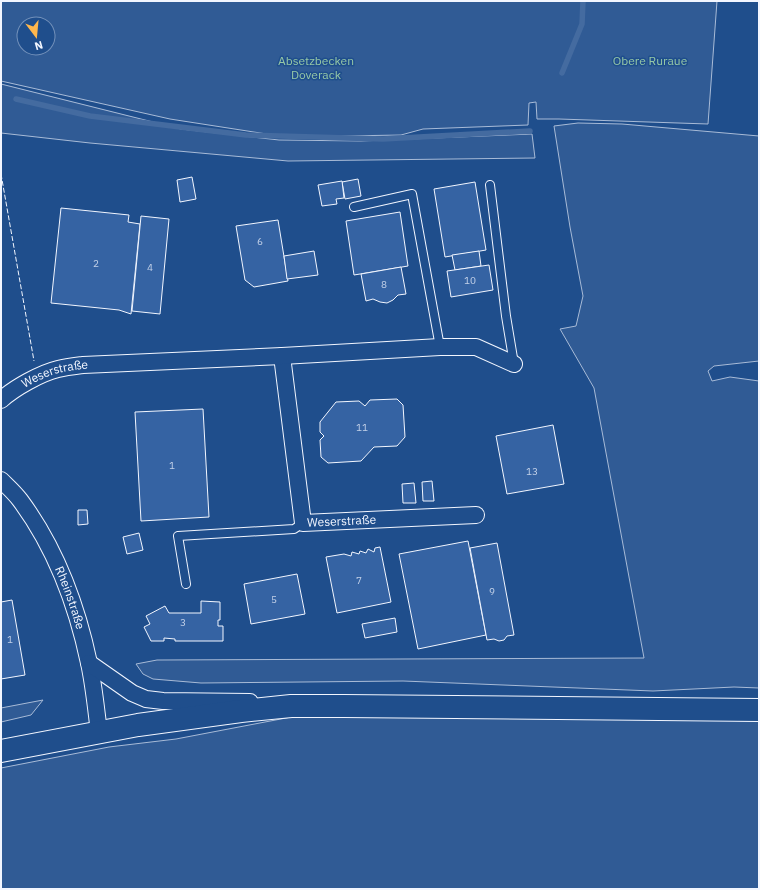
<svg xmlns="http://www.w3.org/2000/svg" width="760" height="890" font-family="'IBM Plex Sans',sans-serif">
<rect width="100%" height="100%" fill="#1f4e8c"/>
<g fill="#305b95" stroke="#a8bbd7" fill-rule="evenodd">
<path d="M 1,1 L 717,1 L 708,124 L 559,119 L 537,119 L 536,102 L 529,103 L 528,125 L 423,129 L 401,135 L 286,137 L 170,119 L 1,81 ZM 24,24 L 48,24 L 48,48 L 24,48 Z"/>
<polygon points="1,84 181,129 279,140 361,141 532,134 535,158 288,161 90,143 1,133"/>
<polygon points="578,123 622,124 759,136 759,361 714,366 708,371 712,381 730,377 759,381 759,688 734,687 653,691 403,681 201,683 153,679 143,674 136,664 157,660 644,658 594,388 560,329 576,326 583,296 570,227 554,126"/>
<polygon points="43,700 31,715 1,722 1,708"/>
<polygon points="307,714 519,716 759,721 759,889 1,889 1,768 109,747 176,739"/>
</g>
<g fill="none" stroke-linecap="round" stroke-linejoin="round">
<g stroke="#446ba0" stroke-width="5.5">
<polyline points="562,73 582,24 583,1"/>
<polyline points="16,99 90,116 246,135 383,139 530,131"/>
</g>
</g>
<g fill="#3563a3" stroke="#f2f6ff">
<polygon points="192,177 196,199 180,202 177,180"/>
<polygon points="358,179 361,196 345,199 342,182"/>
<polygon points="342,181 344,198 336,199 337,204 322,206 318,185"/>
<polygon points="475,182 486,250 445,257 434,189"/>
<polygon points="61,208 129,215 128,222 140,224 131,314 119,310 51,303"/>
<polygon points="400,212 408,266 354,275 346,221"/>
<polygon points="141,216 169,219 160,314 132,311"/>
<polygon points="278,220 288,281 254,287 245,280 236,226"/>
<polygon points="314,251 318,275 287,279 284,256"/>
<polygon points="479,251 481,266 455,270 452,255"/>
<polygon points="489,265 493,290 451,297 447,271"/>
<polygon points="401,267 406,294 398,295 393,300 387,303 380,302 373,299 366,301 361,274"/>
<polygon points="397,399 403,405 405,437 397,446 374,447 361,461 328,463 321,457 320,440 324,436 320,432 320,422 336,402 359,401 365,406 370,400"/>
<polygon points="203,409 209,517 141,521 135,412"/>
<polygon points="553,425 564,484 507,494 496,436"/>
<polygon points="432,481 434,501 423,501 422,482"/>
<polygon points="414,483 416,503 403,503 402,484"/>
<polygon points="78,510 87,510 88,524 78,525"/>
<polygon points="139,533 143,550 127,554 123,537"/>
<polygon points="468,541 486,635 418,649 399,554"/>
<polygon points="497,543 514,635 507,636 504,640 499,641 494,639 487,640 470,548"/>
<polygon points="380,547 391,602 337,613 326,557 344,554 351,556 352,552 359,554 360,551 366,553 368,549 374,552 375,548"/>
<polygon points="297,574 305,614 251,624 244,584"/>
<polygon points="12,600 25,675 1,679 1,602"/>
<polygon points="201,601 220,602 220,620 218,620 218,626 223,626 223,641 175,641 175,639 164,638 164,641 151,641 144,627 150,624 146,616 165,606 169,613 201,613"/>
<polygon points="395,618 397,632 365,638 362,624"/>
</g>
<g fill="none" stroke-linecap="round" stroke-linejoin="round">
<defs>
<g id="lane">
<polyline points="490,185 506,316 514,364"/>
<polyline points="354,207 412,194 440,347"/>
<polyline points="186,584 178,536 294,529 303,523"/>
</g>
<g id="street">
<path id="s1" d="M 282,356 L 303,523 L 476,515"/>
<path id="s2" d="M 1,400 C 14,388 41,373 58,369 C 66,367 75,366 83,365 L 282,356 L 440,347 L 476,347 L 514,364"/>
<path id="s3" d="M 1,480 C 7,486 14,492 20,500 C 55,547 77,606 89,663 C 94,686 96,709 99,732"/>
<polyline points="89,663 132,693 146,699 163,701 250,702"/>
</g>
<polyline id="secondary" points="1,751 138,725 241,711 291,706 344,706 759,710"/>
</defs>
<use href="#lane" stroke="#f2f6ff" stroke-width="10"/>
<use href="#street" stroke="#f2f6ff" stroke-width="18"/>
<use href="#secondary" stroke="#f2f6ff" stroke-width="24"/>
<use href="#lane" stroke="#1f4e8c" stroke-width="8"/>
<use href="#street" stroke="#1f4e8c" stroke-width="16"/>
<use href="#secondary" stroke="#1f4e8c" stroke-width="22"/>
<polyline stroke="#f2f6ff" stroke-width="1" stroke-dasharray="5 2" stroke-linecap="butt" points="1,174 34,361"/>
</g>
<g text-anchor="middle" stroke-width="3" stroke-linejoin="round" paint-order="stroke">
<g font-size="10" fill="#c3d1e8">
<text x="260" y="245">6</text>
<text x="96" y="267">2</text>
<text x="150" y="271">4</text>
<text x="470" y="284">10</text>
<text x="384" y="288">8</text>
<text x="362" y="431">11</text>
<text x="172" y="469">1</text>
<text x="532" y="475">13</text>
<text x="359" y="584">7</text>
<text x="492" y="595">9</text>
<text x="274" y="603">5</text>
<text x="183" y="626">3</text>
<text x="10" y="643">1</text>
</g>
<g font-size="12" fill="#97c8a6" stroke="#1f4e8c">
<text x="316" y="65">Absetzbecken<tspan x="316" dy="14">Doverack</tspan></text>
<text x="650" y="65">Obere Ruraue</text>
</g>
<g font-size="12" fill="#f2f6ff" stroke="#1f4e8c">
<text dy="4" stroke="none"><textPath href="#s2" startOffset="61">Weserstraße</textPath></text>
<text dy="4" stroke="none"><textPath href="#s1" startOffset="207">Weserstraße</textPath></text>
<text dy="4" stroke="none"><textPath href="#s3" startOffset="138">Rheinstraße</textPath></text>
</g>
</g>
<rect width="760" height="890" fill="none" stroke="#f2f6ff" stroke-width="4"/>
<g transform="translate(36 36) rotate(164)"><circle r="19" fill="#1f4e8c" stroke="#7391ba"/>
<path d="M0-3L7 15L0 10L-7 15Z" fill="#ffb74d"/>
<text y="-6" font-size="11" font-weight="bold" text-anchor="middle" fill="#f2f6ff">N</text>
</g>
</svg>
